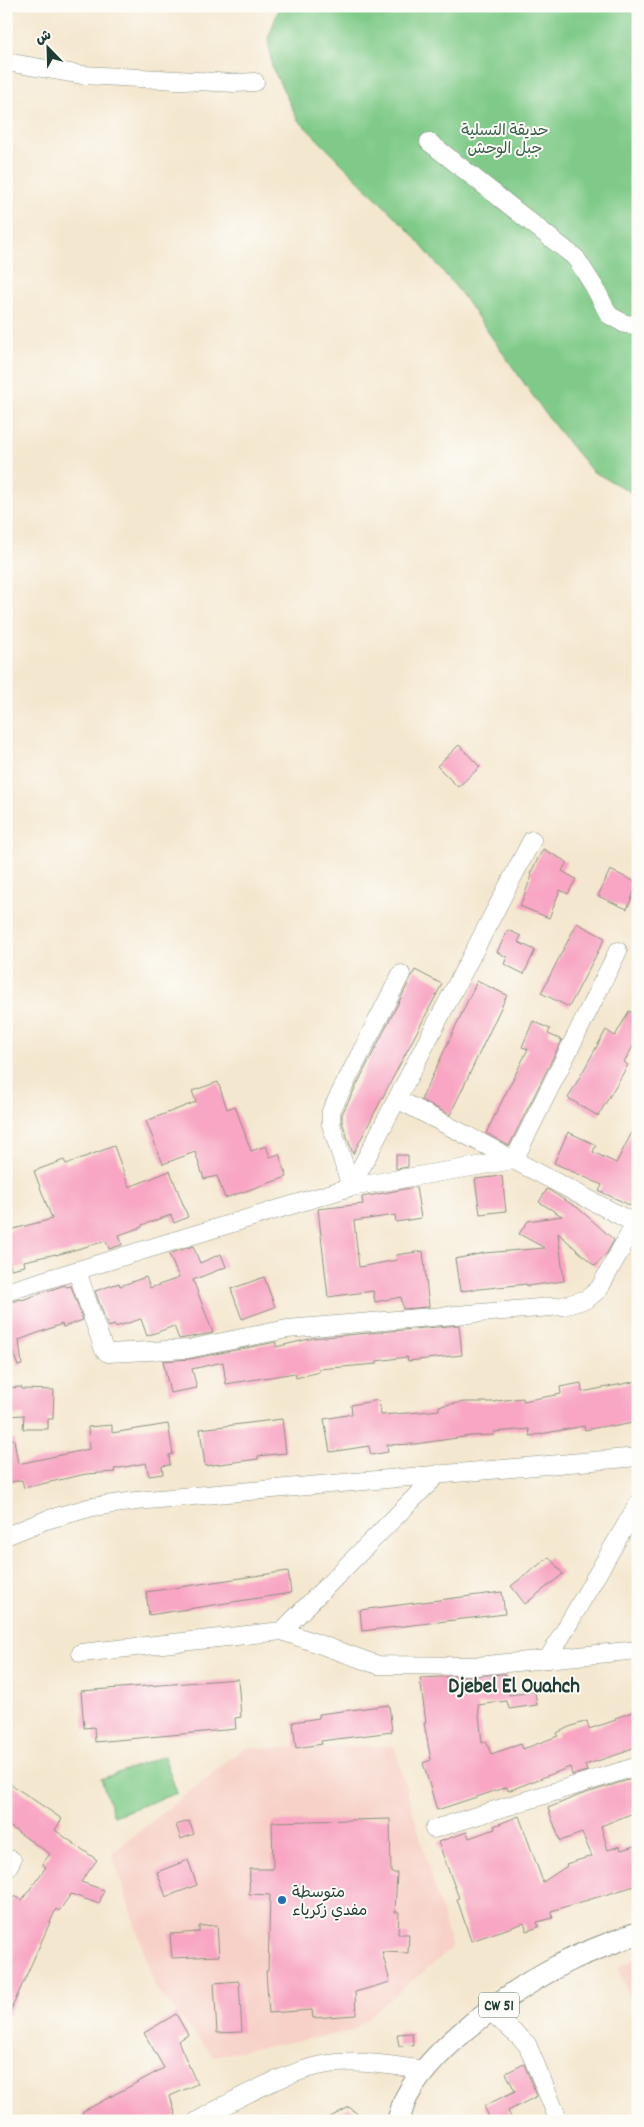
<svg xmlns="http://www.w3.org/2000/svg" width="644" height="2127" font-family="Dekko,'Playpen Sans Arabic',sans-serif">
<rect width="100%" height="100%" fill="#fdfcf7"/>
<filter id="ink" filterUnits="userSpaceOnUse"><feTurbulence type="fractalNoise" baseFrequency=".02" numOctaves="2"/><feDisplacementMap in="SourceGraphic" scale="10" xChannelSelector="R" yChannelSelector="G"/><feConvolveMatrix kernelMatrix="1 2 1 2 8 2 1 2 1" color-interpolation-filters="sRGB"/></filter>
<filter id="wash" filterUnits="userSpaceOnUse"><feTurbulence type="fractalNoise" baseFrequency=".0096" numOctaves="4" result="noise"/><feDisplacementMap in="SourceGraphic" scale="20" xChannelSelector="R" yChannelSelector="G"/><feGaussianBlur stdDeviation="1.12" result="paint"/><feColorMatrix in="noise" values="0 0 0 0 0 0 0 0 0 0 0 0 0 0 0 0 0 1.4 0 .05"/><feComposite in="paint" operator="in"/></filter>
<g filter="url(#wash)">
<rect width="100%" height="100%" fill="#f4e7cf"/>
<g fill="#f7d1c7">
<polygon points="394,1746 452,1948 352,2031 213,2056 155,1987 112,1853 244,1748"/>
<polygon points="638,1958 638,2022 618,1967"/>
</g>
<g fill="#7fca88" stroke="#4f845e">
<polygon points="280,6 638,6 638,496 592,471 550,420 460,292 410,232 298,120 272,67 268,39"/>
<polygon points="164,1756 177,1793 114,1816 101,1779"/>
</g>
<g id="blocks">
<g fill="#f8a6c3">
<polygon points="459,745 480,767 458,787 437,766"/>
<polygon points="543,849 567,862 562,871 576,879 568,894 560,890 549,918 520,906 532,875 530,874"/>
<polygon points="610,870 638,883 627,909 598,896"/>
<polygon points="577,923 605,938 569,1007 541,993"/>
<polygon points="508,930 521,936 518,942 535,950 524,974 504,964 507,957 497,952"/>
<polygon points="415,970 442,984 353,1154 342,1122 342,1114"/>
<polygon points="477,981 507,995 450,1115 421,1100"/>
<polygon points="629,1011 638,1016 638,1038 624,1062 628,1065 598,1116 568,1098 606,1030 615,1036"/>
<polygon points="533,1021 550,1029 548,1034 562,1040 509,1146 486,1133 528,1049 522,1047"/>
<polygon points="218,1082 227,1109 235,1106 251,1151 266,1146 270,1157 279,1154 287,1177 225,1198 217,1176 204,1179 195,1152 163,1164 146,1121 196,1102 192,1091"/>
<polygon points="638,1121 638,1198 634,1207 599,1191 602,1185 554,1163 568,1132 596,1145 593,1152 616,1163"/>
<polygon points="114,1146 129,1187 170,1171 188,1217 174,1223 171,1215 142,1225 142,1227 119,1235 122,1245 109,1249 106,1241 56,1255 56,1254 24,1261 25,1266 11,1269 6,1250 6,1231 52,1219 34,1171 64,1160 66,1164"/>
<polygon points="396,1155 408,1155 408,1167 396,1169"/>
<polygon points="502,1176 506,1211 480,1214 475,1179"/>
<polygon points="416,1187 421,1218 396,1222 395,1215 354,1221 359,1267 397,1260 396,1255 423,1251 429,1307 403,1309 401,1297 375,1302 373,1291 328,1297 318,1209 363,1204 362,1197"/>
<polygon points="547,1189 578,1208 614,1240 607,1253 595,1266 558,1233 564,1281 527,1286 527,1284 460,1291 455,1259 484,1253 545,1248 519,1234 528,1221 562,1216 539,1202"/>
<polygon points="193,1246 200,1263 221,1254 226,1267 193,1280 213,1333 179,1339 174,1326 147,1336 141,1319 115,1327 115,1325 108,1327 95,1291 119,1283 120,1286 146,1277 150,1288 179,1278 169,1254"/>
<polygon points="264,1277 275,1307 242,1319 231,1289"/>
<polygon points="65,1285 66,1287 71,1286 83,1320 63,1327 62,1324 19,1340 22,1365 18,1366 6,1335 6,1303 21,1299 22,1300"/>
<polygon points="459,1325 462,1355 408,1361 407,1357 377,1361 377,1364 319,1369 319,1372 296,1378 295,1373 226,1384 223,1362 192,1369 197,1388 170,1393 163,1361 190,1359 276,1342 276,1347 313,1338"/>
<polygon points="638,1381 638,1422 612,1427 611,1425 585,1430 584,1426 530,1436 529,1429 494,1432 494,1435 471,1436 415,1444 387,1445 388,1452 371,1455 369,1446 330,1452 324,1419 352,1414 351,1405 379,1400 381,1415 420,1412 439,1410 439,1406 464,1402 496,1402 496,1401 523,1398 523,1401 561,1394 560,1387 581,1383 582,1392"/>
<polygon points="22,1387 22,1389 54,1390 53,1419 48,1419 48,1429 23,1429 24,1415 6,1416 6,1388"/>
<polygon points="282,1419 286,1453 258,1456 258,1459 205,1466 200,1429"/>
<polygon points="168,1424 173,1454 169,1455 170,1465 162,1466 163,1474 149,1476 146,1463 114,1469 115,1472 86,1474 24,1488 22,1480 6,1483 6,1439 14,1439 18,1464 89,1449 88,1427 112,1425 112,1433"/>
<polygon points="549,1557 563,1574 525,1604 511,1586"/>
<polygon points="288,1571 291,1593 149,1615 146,1592"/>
<polygon points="502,1592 505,1614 362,1631 360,1610"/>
<polygon points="506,1674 509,1695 535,1692 537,1705 509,1709 507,1701 478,1705 482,1743 486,1741 491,1754 521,1744 523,1749 558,1736 557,1733 569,1727 587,1721 589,1729 616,1720 615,1718 638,1710 638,1746 625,1751 625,1752 585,1765 587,1771 572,1775 570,1767 508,1791 507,1787 437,1810 423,1763 431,1760 424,1723 426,1723 420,1678"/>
<polygon points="238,1679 241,1717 235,1718 236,1729 95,1742 94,1727 84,1728 81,1691"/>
<polygon points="389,1705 392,1732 321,1741 322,1744 296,1748 293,1722 319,1718 319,1714"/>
<polygon points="638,1777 638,1811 601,1826 608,1850 620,1846 621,1850 638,1845 638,1885 551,1911 553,1918 537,1922 539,1927 527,1931 524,1923 471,1941 457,1899 459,1898 438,1842 467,1832 469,1838 495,1829 494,1826 519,1816 543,1882 567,1866 566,1864 592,1856 582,1833 560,1841 548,1808 580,1795"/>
<polygon points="6,1781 62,1819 55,1830 97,1860 81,1882 104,1890 99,1904 71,1894 59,1911 56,1909 6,2021 6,1912 14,1896 22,1900 46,1867 42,1864 50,1854 6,1824"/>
<polygon points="390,1819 391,1873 397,1873 395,1912 399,1912 398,1934 409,1934 408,1953 382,1952 390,1982 355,1992 356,2015 313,2018 312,2010 269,2013 266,1971 268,1971 270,1895 249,1894 250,1869 273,1869 272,1822"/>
<polygon points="189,1821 194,1834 181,1839 176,1825"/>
<polygon points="188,1860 197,1885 166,1897 157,1872"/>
<polygon points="217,1925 219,1956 172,1958 170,1934 199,1932 199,1926"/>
<polygon points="239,1981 242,2032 217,2033 214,1983"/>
<polygon points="176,2014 188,2035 178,2041 197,2084 170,2096 176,2116 162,2121 86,2121 82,2112 164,2068 144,2033"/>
<polygon points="412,2033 413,2045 399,2046 397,2034"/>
<polygon points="524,2064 537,2096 508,2111 513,2121 491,2121 484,2106 515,2091 506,2073"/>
<polygon points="349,2107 366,2121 323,2121"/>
</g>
</g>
</g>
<g filter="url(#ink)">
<use href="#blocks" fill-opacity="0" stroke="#8a9282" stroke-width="1"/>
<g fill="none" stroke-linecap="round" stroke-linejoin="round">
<defs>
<g id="minor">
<polyline points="6,62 82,75 235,83 255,82"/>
<polyline points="429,142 576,258 595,288 609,315 625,324 638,325"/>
<polyline points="397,1099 638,1225"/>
<polyline points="351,1187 532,840"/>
<polyline points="351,1187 331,1124 331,1111 401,974"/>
<polyline points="77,1271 104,1350 108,1353 188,1349 287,1329 563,1306 587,1299 599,1289 638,1218"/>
<polyline points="6,1292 351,1187 514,1160 618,951"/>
<polyline points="6,1536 46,1520 92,1507 136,1501 638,1457"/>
<polyline points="282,1631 438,1474"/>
<polyline points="81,1653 282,1631 378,1665 476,1666 638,1650"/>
<polyline points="548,1659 638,1504"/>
<polyline points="434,1829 638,1766"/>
<polyline points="6,1870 12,1860"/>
<polyline points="490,2011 527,2044 559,2121"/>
<path d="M 197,2121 C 233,2100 296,2066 337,2063 C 366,2061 396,2066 425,2070"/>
</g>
<path id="major" d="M 398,2121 C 401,2113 403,2103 407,2096 C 435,2044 521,1983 574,1958 C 594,1949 617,1941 638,1933"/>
</defs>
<use href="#minor" stroke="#8a9282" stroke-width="19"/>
<use href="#major" stroke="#8a9282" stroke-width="24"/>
<use href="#minor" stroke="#fff" stroke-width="18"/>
<use href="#major" stroke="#fff" stroke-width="22"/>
</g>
</g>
<circle fill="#1f6fb2" stroke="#fdfcf7" stroke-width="2" cx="282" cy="1900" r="5"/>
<g text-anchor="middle" stroke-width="4" stroke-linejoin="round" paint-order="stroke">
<rect fill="#fdfcf7" stroke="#62766e" stroke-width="1" x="479" y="1992.5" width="40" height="25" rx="4"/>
<g font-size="15" font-weight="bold" fill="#1f3d34">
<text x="499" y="2010">CW 51</text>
</g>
<g font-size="16" fill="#376049" stroke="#fdfcf7">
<text x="505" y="135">حديقة التسلية<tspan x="505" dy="18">جبل الوحش</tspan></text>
</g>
<g font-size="16" fill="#1f3d34" stroke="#fdfcf7" text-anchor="start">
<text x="292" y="1897">متوسطة<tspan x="292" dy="18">مفدي زكرياء</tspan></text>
</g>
<g font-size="21" font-weight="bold" fill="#1f3d34" stroke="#fdfcf7">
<text x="514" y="1692">Djebel El Ouahch</text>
</g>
</g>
<rect width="644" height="2127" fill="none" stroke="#fdfcf7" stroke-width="25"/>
<g transform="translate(48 48) rotate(337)" stroke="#fdfcf7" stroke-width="4" paint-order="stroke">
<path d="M0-4L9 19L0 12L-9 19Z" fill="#1f3d34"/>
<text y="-8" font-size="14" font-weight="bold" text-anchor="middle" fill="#1f3d34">ش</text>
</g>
</svg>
